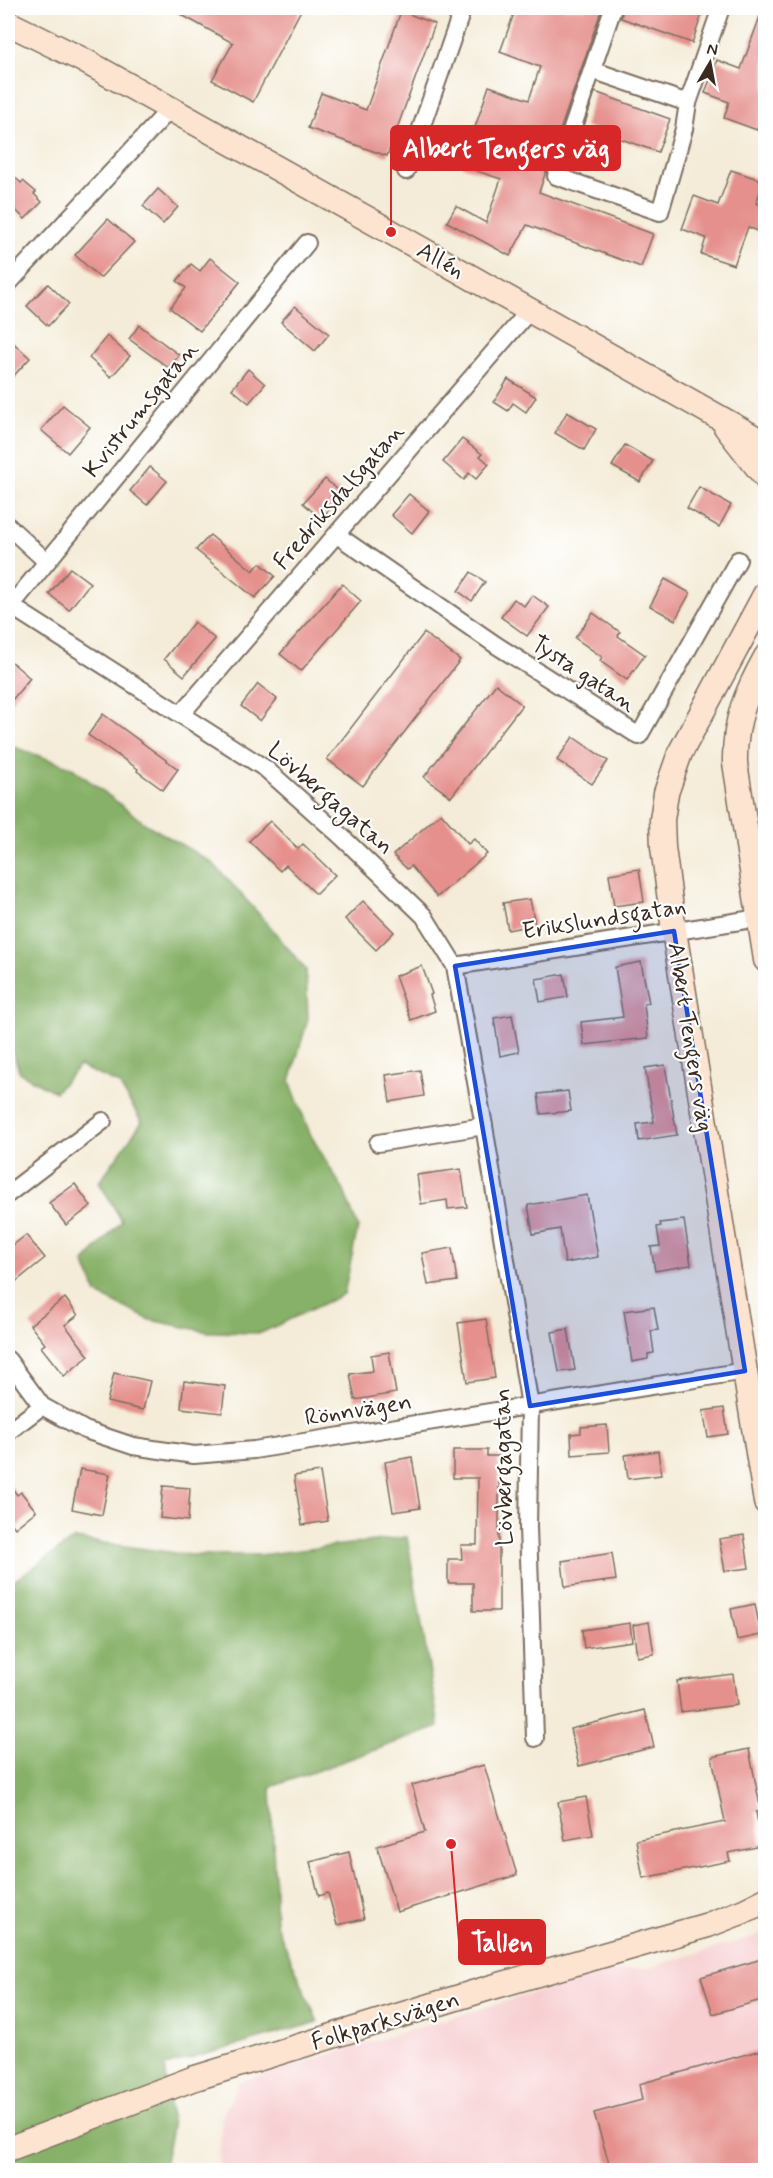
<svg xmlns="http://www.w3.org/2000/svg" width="773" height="2178" font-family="Mynerve,sans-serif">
<rect width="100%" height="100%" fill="#fff"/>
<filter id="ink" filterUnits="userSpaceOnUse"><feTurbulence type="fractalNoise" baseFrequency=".0167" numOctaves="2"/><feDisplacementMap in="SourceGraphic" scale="12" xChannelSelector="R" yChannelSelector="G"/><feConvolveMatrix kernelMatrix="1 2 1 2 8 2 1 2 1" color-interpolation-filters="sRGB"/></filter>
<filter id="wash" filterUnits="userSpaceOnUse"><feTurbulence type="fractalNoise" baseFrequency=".008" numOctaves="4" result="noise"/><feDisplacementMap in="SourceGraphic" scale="24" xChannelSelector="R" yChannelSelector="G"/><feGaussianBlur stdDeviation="1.35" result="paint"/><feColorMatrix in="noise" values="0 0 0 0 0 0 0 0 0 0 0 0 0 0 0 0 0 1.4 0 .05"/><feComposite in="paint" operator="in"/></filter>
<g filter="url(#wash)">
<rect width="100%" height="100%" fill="#f4ecd8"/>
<polygon fill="#f7cfd1" points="765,1933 765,2170 218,2170 222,2116 239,2082 601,1972 648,1968"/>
<g fill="#87b168" stroke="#616e43" stroke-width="1.5">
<polygon points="8,745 71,767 146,824 213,863 268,924 306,970 308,1019 290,1081 310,1134 344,1191 358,1227 344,1294 261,1333 209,1332 150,1320 97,1294 84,1262 122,1221 99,1182 142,1122 119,1084 79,1066 55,1092 20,1073 8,1039"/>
<polygon points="407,1537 439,1727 271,1787 276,1924 318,2022 165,2066 172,2128 163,2170 8,2170 8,1585 74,1539 190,1555 259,1555"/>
</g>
<g id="blocks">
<g fill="#e5908c">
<polygon points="169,8 302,8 253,102 212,80 233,43"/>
<polygon points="516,8 602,8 539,192 653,234 641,267 527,225 510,256 447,222 456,206 486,223 501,179 462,166 489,86 529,100 540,67 500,52"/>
<polygon points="623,8 704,8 692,43 621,18"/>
<polygon points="763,8 765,9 765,106 757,130 724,118 729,102 705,93 717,60 741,69"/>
<polygon points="401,11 435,24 387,156 308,128 321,93 366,110"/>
<polygon points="595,92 670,119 658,152 584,126"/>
<polygon points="731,170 764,181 756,203 765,207 765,234 748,227 734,265 701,254 706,238 682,229 694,196 718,205"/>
<polygon points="8,171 21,183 23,181 36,192 34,194 42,202 25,219 8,203"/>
<polygon points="158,189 178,207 163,224 143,206"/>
<polygon points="108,219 134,242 100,278 75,255"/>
<polygon points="210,258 240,282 200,331 170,308 186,288 177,281 191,264 200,271"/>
<polygon points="48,284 69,304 48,326 27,306"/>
<polygon points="295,306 329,334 315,351 281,322"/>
<polygon points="139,325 179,355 169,368 129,339"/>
<polygon points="107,336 130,356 111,377 89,358"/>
<polygon points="8,338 30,358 8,382"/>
<polygon points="248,369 265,384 249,403 232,389"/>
<polygon points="508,379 536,397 526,412 513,403 508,411 494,402"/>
<polygon points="63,405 90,427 68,453 41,430"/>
<polygon points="567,412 596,429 584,450 555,433"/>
<polygon points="462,439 482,454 480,456 489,464 476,479 469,473 464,480 443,462"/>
<polygon points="625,445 653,461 640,482 612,466"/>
<polygon points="150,467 167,481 147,505 130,491"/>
<polygon points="325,479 343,494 321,519 303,503"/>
<polygon points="699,487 731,505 719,527 687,508"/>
<polygon points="409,494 429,511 412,533 391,515"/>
<polygon points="210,535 253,571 260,563 275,576 255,598 196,550"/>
<polygon points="70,568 90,583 69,610 49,594"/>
<polygon points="471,572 485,582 472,601 458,591"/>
<polygon points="665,579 690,593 675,620 650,606"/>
<polygon points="342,584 361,601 301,671 280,654"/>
<polygon points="532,595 549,607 527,636 501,617 514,599 524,606"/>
<polygon points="593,613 620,632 618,636 645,655 627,680 600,661 602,657 575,638"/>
<polygon points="194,622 215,639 184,676 164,659"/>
<polygon points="424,633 460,660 363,786 327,759"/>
<polygon points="8,659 30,678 8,705"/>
<polygon points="258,684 277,699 260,721 241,706"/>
<polygon points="496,684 522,705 451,797 424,777"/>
<polygon points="103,714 178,769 163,790 137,771 138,769 88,735"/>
<polygon points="573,737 608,761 592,784 557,760"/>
<polygon points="441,813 468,844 474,839 487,854 437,897 411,866 407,869 393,855"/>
<polygon points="270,821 298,849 303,844 335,875 316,894 286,865 280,871 249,841"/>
<polygon points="639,869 644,902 614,906 609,874"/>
<polygon points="530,899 535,925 508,930 503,903"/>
<polygon points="363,901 394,932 376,950 345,919"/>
<polygon points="641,962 649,1003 644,1004 648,1038 584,1045 581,1022 623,1017 615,967"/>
<polygon points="422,966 432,994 430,995 435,1011 411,1020 395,976"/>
<polygon points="564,974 568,997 540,1002 536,979"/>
<polygon points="512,1015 519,1052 500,1056 494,1018"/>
<polygon points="665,1065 677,1135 639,1141 637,1124 654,1122 645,1068"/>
<polygon points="420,1070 424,1096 390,1102 386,1075"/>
<polygon points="568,1091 571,1111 541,1114 538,1094"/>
<polygon points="461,1169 467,1207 448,1209 447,1200 421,1204 417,1175"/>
<polygon points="75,1184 91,1206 66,1225 49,1203"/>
<polygon points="587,1195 598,1257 565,1263 560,1229 533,1234 528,1205"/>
<polygon points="684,1220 691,1265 655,1271 651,1247 660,1246 657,1227 661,1226 660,1223"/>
<polygon points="26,1235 45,1258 8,1288 8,1249"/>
<polygon points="452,1248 457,1281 428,1285 422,1253"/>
<polygon points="65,1298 78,1315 65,1325 89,1356 64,1376 41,1347 45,1344 30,1325"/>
<polygon points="654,1307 658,1330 651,1331 654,1353 648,1354 648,1359 632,1362 624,1311"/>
<polygon points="486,1319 495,1378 467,1382 458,1323"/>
<polygon points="568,1329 575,1370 559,1372 552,1332"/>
<polygon points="389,1352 396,1393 355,1400 350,1374 373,1371 371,1355"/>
<polygon points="114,1373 150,1381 143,1410 107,1402"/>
<polygon points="184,1381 225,1386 222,1413 181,1408"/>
<polygon points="724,1408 728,1434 708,1437 703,1411"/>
<polygon points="607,1425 609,1452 572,1455 571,1434 581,1433 581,1427"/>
<polygon points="453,1450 487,1450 487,1456 499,1456 499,1611 473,1611 473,1583 448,1583 448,1559 462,1559 461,1545 477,1545 478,1478 453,1478"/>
<polygon points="658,1451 661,1475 628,1479 625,1455"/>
<polygon points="412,1457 420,1508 393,1512 385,1462"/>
<polygon points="80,1469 110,1474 102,1515 72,1509"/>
<polygon points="320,1472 328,1521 302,1525 294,1476"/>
<polygon points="8,1482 17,1495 21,1492 36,1511 15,1528 8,1519"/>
<polygon points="163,1486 190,1488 188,1521 160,1518"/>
<polygon points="744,1535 749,1568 725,1571 719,1539"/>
<polygon points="612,1553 616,1580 565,1587 562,1561"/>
<polygon points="755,1604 761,1635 737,1640 731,1609"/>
<polygon points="649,1622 654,1654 637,1657 633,1625"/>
<polygon points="630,1623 632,1641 584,1648 582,1630"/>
<polygon points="733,1674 737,1705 681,1712 677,1681"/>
<polygon points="645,1710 654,1747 579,1766 570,1729"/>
<polygon points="749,1749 761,1811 756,1812 762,1846 728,1853 730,1861 643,1878 636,1840 725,1822 712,1757"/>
<polygon points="484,1765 517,1875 397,1912 377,1846 425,1832 412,1785"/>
<polygon points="586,1797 593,1835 565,1840 558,1802"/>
<polygon points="349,1852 364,1919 337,1925 328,1893 319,1896 310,1862"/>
<polygon points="765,1958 765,1999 713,2014 701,1977"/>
<polygon points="765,2049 765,2170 611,2170 594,2113 642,2100 639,2084"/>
</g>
</g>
</g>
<g filter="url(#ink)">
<use href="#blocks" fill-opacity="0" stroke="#7c6e5f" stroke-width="1.5"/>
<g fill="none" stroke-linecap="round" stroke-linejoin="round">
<defs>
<g id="minor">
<polyline points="613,8 556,176 660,212 684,129 688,103 721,8"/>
<polyline points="592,70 688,103"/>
<polyline points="406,171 463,8"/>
<polyline points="307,243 11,606 266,769 342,837 424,916 455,966 484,1126 530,1406 528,1527 535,1738"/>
<polyline points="8,284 169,110"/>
<polyline points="8,526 46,561"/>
<polyline points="337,535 496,645 639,736 738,560"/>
<polyline points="182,713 530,310"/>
<polyline points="455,966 759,918"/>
<polyline points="378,1143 484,1126"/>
<polyline points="8,1194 103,1121"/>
<polyline points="8,1360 42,1406 85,1430 133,1446 194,1455 254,1450 745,1371"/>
<polyline points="8,1432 42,1406"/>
</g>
<g id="secondary">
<polyline points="8,23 83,60 391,232 766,444"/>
<polyline points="726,427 766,478"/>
<polyline points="766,593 680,753 666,793 662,820 663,847 674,931 766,1502"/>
<path d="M 766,657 C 746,693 734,721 735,763 L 766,960"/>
<polyline points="8,2149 192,2079 489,1988 708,1925 744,1911 766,1900"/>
</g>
</defs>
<use href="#minor" stroke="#7c6e5f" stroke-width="20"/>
<use href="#secondary" stroke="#7c6e5f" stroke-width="27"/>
<use href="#minor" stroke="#fff" stroke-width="16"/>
<use href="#secondary" stroke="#fde4d1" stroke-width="24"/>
</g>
</g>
<path fill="#1d4ed8" fill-opacity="0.2" stroke="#1d4ed8" stroke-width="4.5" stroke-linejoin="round" d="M 674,931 L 745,1371 L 530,1406 L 455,966 Z"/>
<g text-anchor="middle" stroke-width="4.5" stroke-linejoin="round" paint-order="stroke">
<g font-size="24" fill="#3b2a1e" stroke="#fff">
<text transform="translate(441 260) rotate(29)" y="8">Allén</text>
<text transform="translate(140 409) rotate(-51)" y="8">Kvistrumsgatan</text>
<text transform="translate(338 496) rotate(-49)" y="8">Fredriksdalsgatan</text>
<text transform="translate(584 673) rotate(33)" y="8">Tysta gatan</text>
<text transform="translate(331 798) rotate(41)" y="8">Lövbergagatan</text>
<text transform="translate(604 918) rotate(-9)" y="8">Erikslundsgatan</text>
<text transform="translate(691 1037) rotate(81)" y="8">Albert Tengers väg</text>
<text transform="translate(358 1409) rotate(-9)" y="8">Rönnvägen</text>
<text transform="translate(503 1467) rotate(-91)" y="8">Lövbergagatan</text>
<text transform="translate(385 2020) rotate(-17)" y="8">Folkparksvägen</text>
</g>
</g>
<path fill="none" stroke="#d62828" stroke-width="2" d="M391 232L391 148M451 1844L459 1942"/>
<g fill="#d62828" stroke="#fff" stroke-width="2">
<circle cx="391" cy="232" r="6"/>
<circle cx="451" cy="1844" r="6"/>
</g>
<g fill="#d62828" stroke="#d62828" stroke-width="2">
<rect x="391" y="126" width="229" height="44" rx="6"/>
<rect x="459" y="1920" width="86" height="44" rx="6"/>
</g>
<g font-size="26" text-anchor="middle" font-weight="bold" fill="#fff">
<text x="506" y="157">Albert Tengers väg</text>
<text x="502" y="1951">Tallen</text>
</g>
<rect width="773" height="2178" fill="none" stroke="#fff" stroke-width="30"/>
<g transform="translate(710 63) rotate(10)" stroke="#ffffff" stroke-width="4.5" paint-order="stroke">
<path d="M0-4.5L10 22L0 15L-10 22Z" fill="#3b2a1e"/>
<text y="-9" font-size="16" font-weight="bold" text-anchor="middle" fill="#3b2a1e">N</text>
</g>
</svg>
